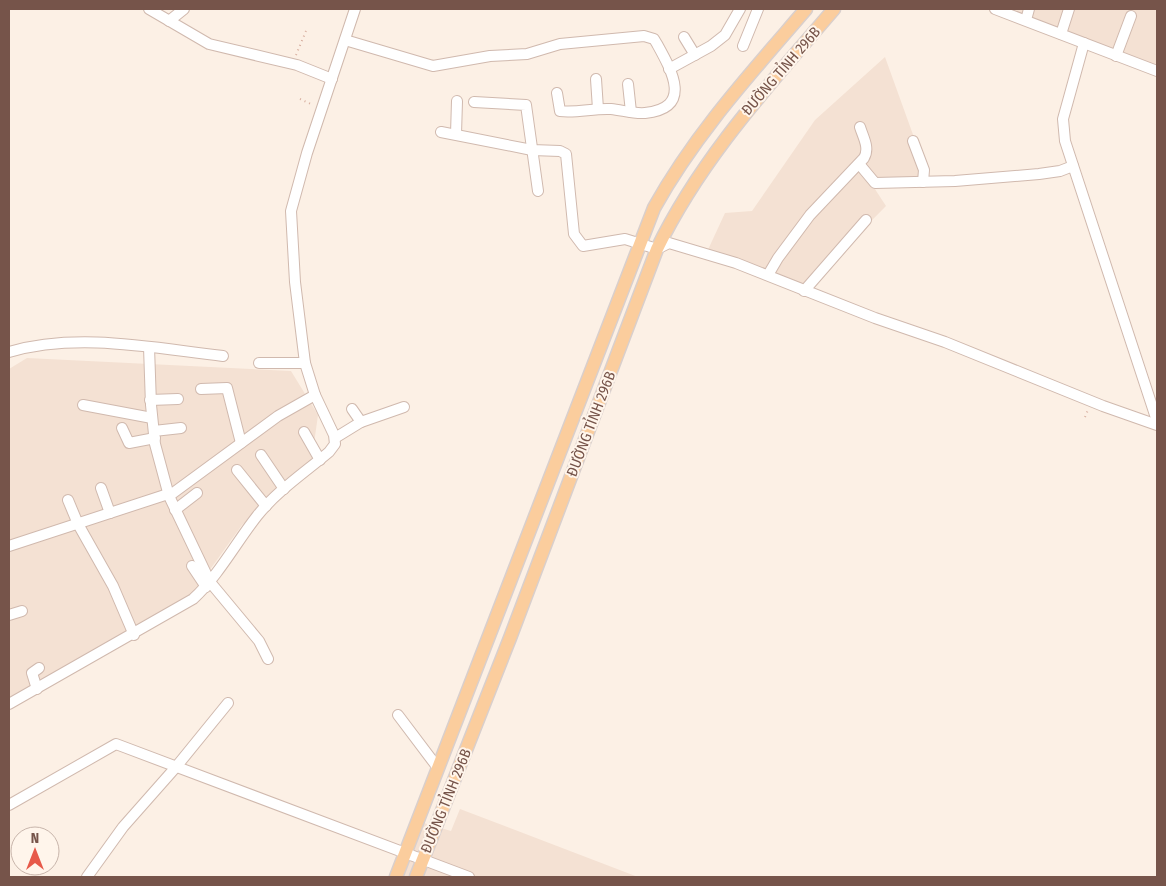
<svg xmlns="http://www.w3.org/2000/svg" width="1166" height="886" font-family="'Fira Sans Condensed',sans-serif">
<rect width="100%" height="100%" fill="#fcf0e5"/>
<g fill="#f4e1d3">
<polygon points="1007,9 1157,9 1157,66"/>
<polygon points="885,57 929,179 871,183 886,206 799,294 706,254 725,213 752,211 815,120"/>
<polygon points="27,358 291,371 318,415 310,472 242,525 181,610 9,698 9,369"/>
<polygon points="460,809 638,877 396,877 417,821 451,831"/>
</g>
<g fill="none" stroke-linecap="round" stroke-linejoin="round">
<defs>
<g id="minor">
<polyline points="149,9 209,44 297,65 332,79"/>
<polyline points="995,9 1157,71"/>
<polyline points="1026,20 1029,9"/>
<polyline points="169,21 184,9"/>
<polyline points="1061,34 1069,9"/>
<polyline points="684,37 695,55"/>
<path d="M 345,40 L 433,66 L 490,56 L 527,54 L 560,44 L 644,36 L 654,39 L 657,44 C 672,71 693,108 645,113 C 633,114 622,110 611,109 C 594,108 577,113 560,111 L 557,93"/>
<polyline points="1084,43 1063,119 1065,141 1157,421"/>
<polyline points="743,46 758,9"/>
<polyline points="1116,56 1131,16"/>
<polyline points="669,69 711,46 725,35 740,9"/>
<polyline points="596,79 598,109"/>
<polyline points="628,84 631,112"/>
<polyline points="474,102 526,105 538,191"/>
<polyline points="441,132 532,150 560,151 566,154 574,234 583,246 625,239 657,249 669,243 736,263 875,318 945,342 1103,406 1157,425"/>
<polyline points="456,134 457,101"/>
<polyline points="913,141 924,170 923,182"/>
<polyline points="860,165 875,183 955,181 1039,174 1060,171 1073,166"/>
<path d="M 768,275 L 778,258 L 810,215 L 864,158 C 870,148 863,137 860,127"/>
<polyline points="804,291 866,220"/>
<polyline points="149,347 151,405 155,444 169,496 210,582 259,641 268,659"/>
<path d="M 9,352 C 78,332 153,348 223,356"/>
<polyline points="259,363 305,363"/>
<polyline points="201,389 227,388 241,443"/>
<polyline points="150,400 178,399"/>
<polyline points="83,405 152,418"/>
<polyline points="352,409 361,422"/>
<polyline points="122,428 129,443 155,438"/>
<polyline points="154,431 181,428"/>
<polyline points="304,432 320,460"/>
<polyline points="335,438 361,422 404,407"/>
<polyline points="261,455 284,489"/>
<polyline points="237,470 266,506"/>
<polyline points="101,488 110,513"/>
<polyline points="169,496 278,416 315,395"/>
<polyline points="68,500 78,524 113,586 134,635"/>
<polyline points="175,510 197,493"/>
<polyline points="9,546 168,494"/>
<polyline points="192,566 206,587"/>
<polyline points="9,615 22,611"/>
<polyline points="37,689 32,673 39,668"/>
<path d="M 9,704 L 193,599 C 219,575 235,544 257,516 C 277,491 304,473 329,452 L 335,444 L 334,435 L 315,395 L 305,363 L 295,282 L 291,211 L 307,153 L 355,9"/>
<polyline points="398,715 438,768"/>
<polyline points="9,805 116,744 469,877"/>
<polyline points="87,877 123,827 176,767 228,703"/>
</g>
<g id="major">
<path d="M 396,877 L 654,208 C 695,134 751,73 806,9"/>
<path d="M 416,877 L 510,638 L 657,249 C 701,158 769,85 834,9"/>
</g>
</defs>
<use href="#minor" stroke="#d0b9ae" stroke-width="12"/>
<use href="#major" stroke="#d9cfcc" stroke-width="15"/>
<g stroke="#d7ae9f" stroke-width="2" stroke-dasharray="1 4" stroke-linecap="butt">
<polyline points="296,55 306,31"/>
<polyline points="300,99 313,105"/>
<polyline points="1085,417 1088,410"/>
</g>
<use href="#minor" stroke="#fff" stroke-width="10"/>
<use href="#major" stroke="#fbcd9d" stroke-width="12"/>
</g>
<g text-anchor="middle" stroke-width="4" stroke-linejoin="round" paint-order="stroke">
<g font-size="15" fill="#76544a" stroke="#fff5eb">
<text transform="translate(781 71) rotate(-49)" y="5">ĐƯỜNG TỈNH 296B</text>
<text transform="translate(591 424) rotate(-69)" y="5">ĐƯỜNG TỈNH 296B</text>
<text transform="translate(446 801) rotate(-68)" y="5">ĐƯỜNG TỈNH 296B</text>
</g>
</g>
<rect width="1166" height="886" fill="none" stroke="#76544a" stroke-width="20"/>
<g transform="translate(35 851)"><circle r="24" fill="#fff5eb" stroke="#c8b5ab"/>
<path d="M0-4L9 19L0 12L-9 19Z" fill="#e75949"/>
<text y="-8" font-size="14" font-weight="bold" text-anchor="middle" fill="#76544a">N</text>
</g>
</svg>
